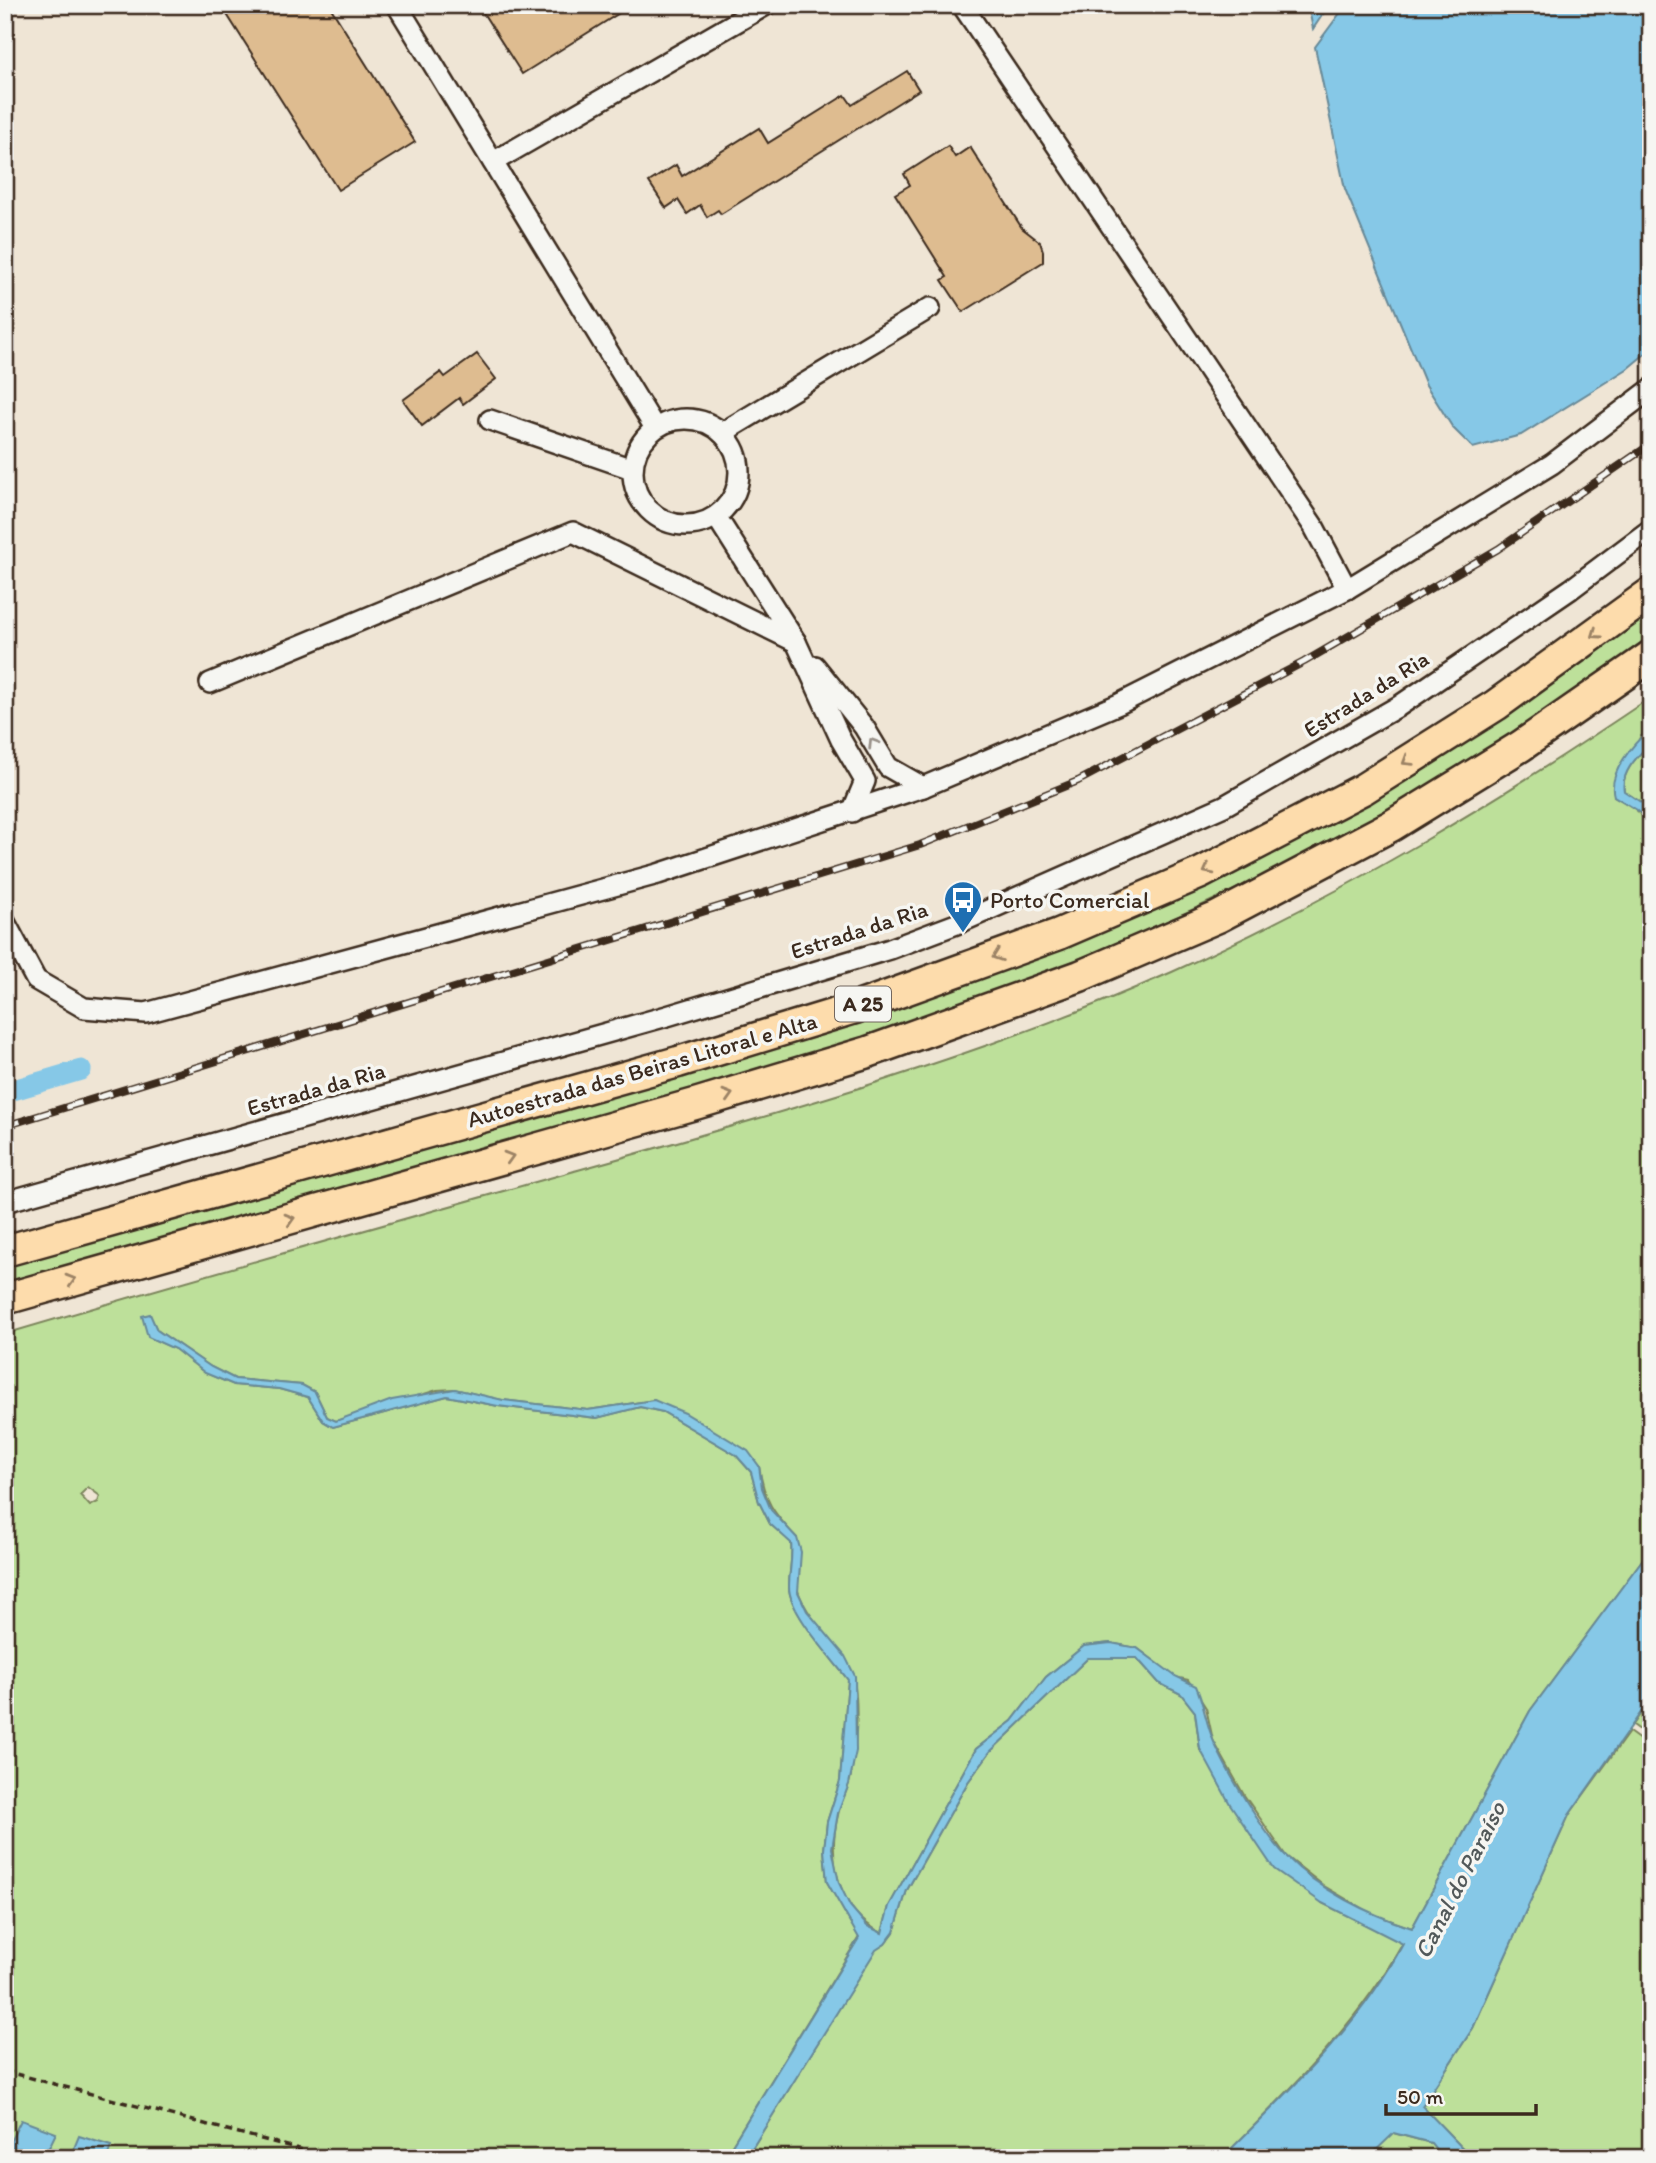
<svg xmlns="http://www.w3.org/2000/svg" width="1656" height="2163" font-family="Itim,sans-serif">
<rect width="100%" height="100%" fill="#efe5d5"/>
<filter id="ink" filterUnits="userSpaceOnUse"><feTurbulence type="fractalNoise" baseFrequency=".0143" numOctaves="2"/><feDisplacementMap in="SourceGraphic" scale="14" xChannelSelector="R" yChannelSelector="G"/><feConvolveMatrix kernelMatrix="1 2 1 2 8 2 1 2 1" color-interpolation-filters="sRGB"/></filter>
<g filter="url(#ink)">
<g fill="#bde09a" stroke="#7c855c" stroke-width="2" fill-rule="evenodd">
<path d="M 1651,608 L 1651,635 C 1462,781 1248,894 1026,980 C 859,1044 686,1092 514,1140 C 344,1188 175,1235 5,1283 L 5,1263 L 1101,928 Z"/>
<path d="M 1651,697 L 1651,728 L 1640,737 L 1614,796 C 1631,806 1644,812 1651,831 L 1651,1548 L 1530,1711 L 1412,1928 L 1372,1914 L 1324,1886 L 1286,1856 L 1244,1795 L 1213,1740 L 1206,1708 L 1188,1680 L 1175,1677 L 1137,1648 L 1110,1643 L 1084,1646 L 1046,1677 L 1012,1721 L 976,1749 L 889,1906 L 882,1933 C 838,1912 827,1859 838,1815 C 840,1803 847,1792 850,1780 C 855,1756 858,1721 856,1696 C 854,1653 815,1632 800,1596 C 793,1581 797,1555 797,1538 C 773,1513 764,1501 759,1466 L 654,1400 L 588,1410 L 502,1400 L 454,1389 L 437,1390 L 336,1421 L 327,1417 L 315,1392 L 302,1385 L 235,1379 L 211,1367 L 157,1330 L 149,1314 L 149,1337 L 175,1349 L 205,1373 L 234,1385 L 279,1389 L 308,1397 L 323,1421 L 333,1427 L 447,1396 L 498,1406 L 596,1418 L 640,1407 L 663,1412 L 736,1455 L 751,1472 L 759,1502 L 770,1524 L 791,1542 C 793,1558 789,1571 789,1587 C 789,1612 832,1658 848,1680 L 840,1781 L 827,1822 L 824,1850 L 827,1882 L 859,1937 L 724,2158 L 5,2158 L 5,1334 C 194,1278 382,1225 571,1172 C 774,1115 979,1058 1172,972 C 1341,896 1498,801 1651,697 ZM 88,1487 L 100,1496 L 98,1502 L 90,1506 L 80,1495 Z"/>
<path d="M 1651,742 L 1649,745 L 1651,809 L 1624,791 C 1620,772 1639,755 1651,742 Z"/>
<path d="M 1113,1656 L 1137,1658 L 1159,1683 L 1181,1694 L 1195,1712 L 1200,1750 L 1322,1903 L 1403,1943 C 1357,2025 1288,2092 1222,2158 L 746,2158 L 876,1949 L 885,1944 L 894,1932 L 907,1890 L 968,1782 L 990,1752 L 1088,1658 Z"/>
<polygon points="1651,1698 1651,1738 1633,1725"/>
<polygon points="1629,1732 1651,1748 1651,2158 1472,2158 1422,2106 1473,2028 1569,1815"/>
<polygon points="1393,2133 1431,2143 1443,2158 1368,2158"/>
</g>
<g fill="#86c8e7" stroke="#688997" stroke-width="2">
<polygon points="1308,5 1329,5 1313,29"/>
<polygon points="1346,5 1651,5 1651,349 1627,369 1521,435 1473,448 1453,428 1426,385 1345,189 1315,47"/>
<path d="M 1651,728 L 1651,742 C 1639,755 1620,772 1624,791 L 1651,809 L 1651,831 L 1646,818 L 1637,810 L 1614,796 C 1607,773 1634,743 1651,728 Z"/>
<path d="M 150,1314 L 157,1330 L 211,1367 L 235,1379 L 302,1385 L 315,1392 L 327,1417 L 336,1421 L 392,1400 L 455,1389 L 503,1400 L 588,1410 L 654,1400 L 685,1413 L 748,1451 L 759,1466 L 762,1488 L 771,1510 L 797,1538 L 801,1552 L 798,1592 L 807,1611 L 845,1656 L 855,1676 L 856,1751 L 849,1784 L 838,1813 L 832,1848 L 839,1883 L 850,1906 L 867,1926 L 882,1933 L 889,1906 L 976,1749 L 1012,1721 L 1046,1677 L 1084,1646 L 1111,1643 L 1137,1648 L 1175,1676 L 1196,1686 C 1204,1704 1206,1724 1214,1742 C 1229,1775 1262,1831 1286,1856 C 1319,1890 1368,1914 1412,1928 L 1530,1711 L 1651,1548 L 1651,1698 L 1569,1815 L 1473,2028 L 1422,2106 L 1472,2158 L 1443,2158 L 1431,2143 L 1394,2133 L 1368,2158 L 1222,2158 C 1288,2092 1360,2026 1403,1944 L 1322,1903 L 1274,1869 L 1230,1804 L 1200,1749 L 1195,1712 L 1181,1694 L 1159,1683 L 1137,1658 L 1088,1658 L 990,1752 L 968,1782 L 907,1890 L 894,1932 L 885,1944 L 876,1950 L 746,2158 L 724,2158 L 859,1938 L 827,1882 L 824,1850 L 827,1822 L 840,1781 L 848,1680 C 832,1658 789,1613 789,1587 C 789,1571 793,1558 791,1543 L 770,1524 L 759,1502 L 751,1472 L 736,1455 L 663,1412 L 640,1407 L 597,1418 L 498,1406 L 447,1396 L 333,1427 L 323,1421 L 308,1397 L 279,1389 L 234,1385 L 205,1373 L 175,1349 L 148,1337 L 142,1316 Z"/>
<polygon points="21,2120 56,2133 44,2158 18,2158 5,2152"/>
<polygon points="79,2136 111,2146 107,2158 70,2158"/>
</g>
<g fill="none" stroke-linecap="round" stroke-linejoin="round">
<polyline stroke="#86c8e7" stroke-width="21" points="5,1088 10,1091 81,1070"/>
</g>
<g fill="#debc90" stroke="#3b2a1e" stroke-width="2">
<polygon points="221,5 329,5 415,142 338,190"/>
<polygon points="478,5 632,5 522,74"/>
<polygon points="907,71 919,90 721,214 718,210 707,217 700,205 687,214 678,200 666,208 649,182 676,165 682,176 759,128 768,143 845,95 852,105"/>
<polygon points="948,146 955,157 970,147 1022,228 1040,242 1043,251 1043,262 963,312 942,280 947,277 895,194 910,185 904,174"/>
<polygon points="477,354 496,379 463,404 459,398 422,426 403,400 441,372 445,377"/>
</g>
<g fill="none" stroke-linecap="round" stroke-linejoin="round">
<defs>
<g id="minor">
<polyline points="397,5 655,428"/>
<polyline points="962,5 1314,527 1347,589"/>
<polyline points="493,162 766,5"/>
<circle cx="686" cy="472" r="53"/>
<polyline points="490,420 632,469"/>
<polyline points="722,433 930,308"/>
<polyline points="716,516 796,642"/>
<polyline points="815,666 864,727 888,767 923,787"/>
<polyline points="210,683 573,532 796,642 841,740 865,781 852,812"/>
<polyline points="5,922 36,980 84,1008 146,1013 658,874 923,787 1119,704 1347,589 1552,464 1651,389"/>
<polyline points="5,1202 667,1016 890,949 959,923 1224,806 1399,706 1571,589 1651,529"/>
</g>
<g id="highway">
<polyline points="5,1251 678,1062 855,1008 1059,934 1201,873 1363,789 1496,705 1651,593"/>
<polyline points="5,1299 695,1104 868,1052 1080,976 1218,917 1391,826 1521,746 1651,656"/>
</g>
</defs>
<use href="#minor" stroke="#3b2a1e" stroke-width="24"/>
<use href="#highway" stroke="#3b2a1e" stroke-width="35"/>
<g stroke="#3b2a1e" stroke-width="3.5" stroke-dasharray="7 5" stroke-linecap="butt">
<polyline points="5,2071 333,2158"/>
<polyline points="283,2158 285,2144"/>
</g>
<use href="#minor" stroke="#f6f6f2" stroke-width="19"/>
<use href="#highway" stroke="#fddcac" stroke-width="30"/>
<defs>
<polyline id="rail" points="5,1126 920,845 1078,781 1304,662 1498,549 1651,444"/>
</defs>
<use href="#rail" stroke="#3b2a1e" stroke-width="8"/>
<use href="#rail" stroke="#f6f6f2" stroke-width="5" stroke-dasharray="16" stroke-linecap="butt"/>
</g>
<defs><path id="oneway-chevron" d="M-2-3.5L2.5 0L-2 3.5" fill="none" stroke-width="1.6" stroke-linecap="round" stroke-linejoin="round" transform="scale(1.75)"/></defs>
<g stroke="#9c8365">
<use href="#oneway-chevron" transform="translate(1596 634) rotate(145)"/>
<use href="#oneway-chevron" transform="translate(1407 761) rotate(148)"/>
<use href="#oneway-chevron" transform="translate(1208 870) rotate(153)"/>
<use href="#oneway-chevron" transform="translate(997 956) rotate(160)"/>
<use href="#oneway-chevron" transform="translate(728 1095) rotate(-17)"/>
<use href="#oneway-chevron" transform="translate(509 1157) rotate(-16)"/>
<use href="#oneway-chevron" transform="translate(290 1219) rotate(-16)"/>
<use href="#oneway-chevron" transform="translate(71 1280) rotate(-16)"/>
</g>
<use stroke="#989088" href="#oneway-chevron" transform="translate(873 743) rotate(-122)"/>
</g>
<defs>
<symbol id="bus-pin" viewBox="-11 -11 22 30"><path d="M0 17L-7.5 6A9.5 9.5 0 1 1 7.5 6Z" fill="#1f6fb2" stroke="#f6f6f2"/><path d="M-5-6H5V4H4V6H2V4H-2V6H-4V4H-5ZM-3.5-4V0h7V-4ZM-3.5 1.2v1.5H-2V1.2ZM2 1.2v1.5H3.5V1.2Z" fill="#fff"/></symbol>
</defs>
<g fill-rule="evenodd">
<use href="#bus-pin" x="941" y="878" width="44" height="60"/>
</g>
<g text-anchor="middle" stroke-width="7" stroke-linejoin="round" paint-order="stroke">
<rect fill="#f6f6f2" stroke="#73675e" stroke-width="2" x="835" y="986.5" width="56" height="35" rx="5"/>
<g font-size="21" font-weight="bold" fill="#3b2a1e">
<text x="863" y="1011">A 25</text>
</g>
<g font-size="23" fill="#3b2a1e" stroke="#f6f6f2">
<text transform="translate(1366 694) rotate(-32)" y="8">Estrada da Ria</text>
<text transform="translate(859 930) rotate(-18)" y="8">Estrada da Ria</text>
<text transform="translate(642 1070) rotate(-16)" y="8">Autoestrada das Beiras Litoral e Alta</text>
<text transform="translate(316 1089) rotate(-16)" y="8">Estrada da Ria</text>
</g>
<g font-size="23" fill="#3b2a1e" stroke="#f6f6f2" text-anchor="start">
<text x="990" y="908">Porto Comercial</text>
</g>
<g font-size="24" font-style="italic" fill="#52595a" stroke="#f6f6f2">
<text transform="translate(1460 1880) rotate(-63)" y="8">Canal do Paraíso</text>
</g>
</g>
<rect width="1656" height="2163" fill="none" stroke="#f6f6f2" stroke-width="28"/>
<rect x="14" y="14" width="1628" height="2135" fill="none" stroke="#3b2a1e" stroke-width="2.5" filter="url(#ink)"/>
<path d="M1386 2104v10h150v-10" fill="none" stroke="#3b2a1e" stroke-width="3.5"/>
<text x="1397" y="2104" font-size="21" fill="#3b2a1e" stroke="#f6f6f2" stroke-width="5" paint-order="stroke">50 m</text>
</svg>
